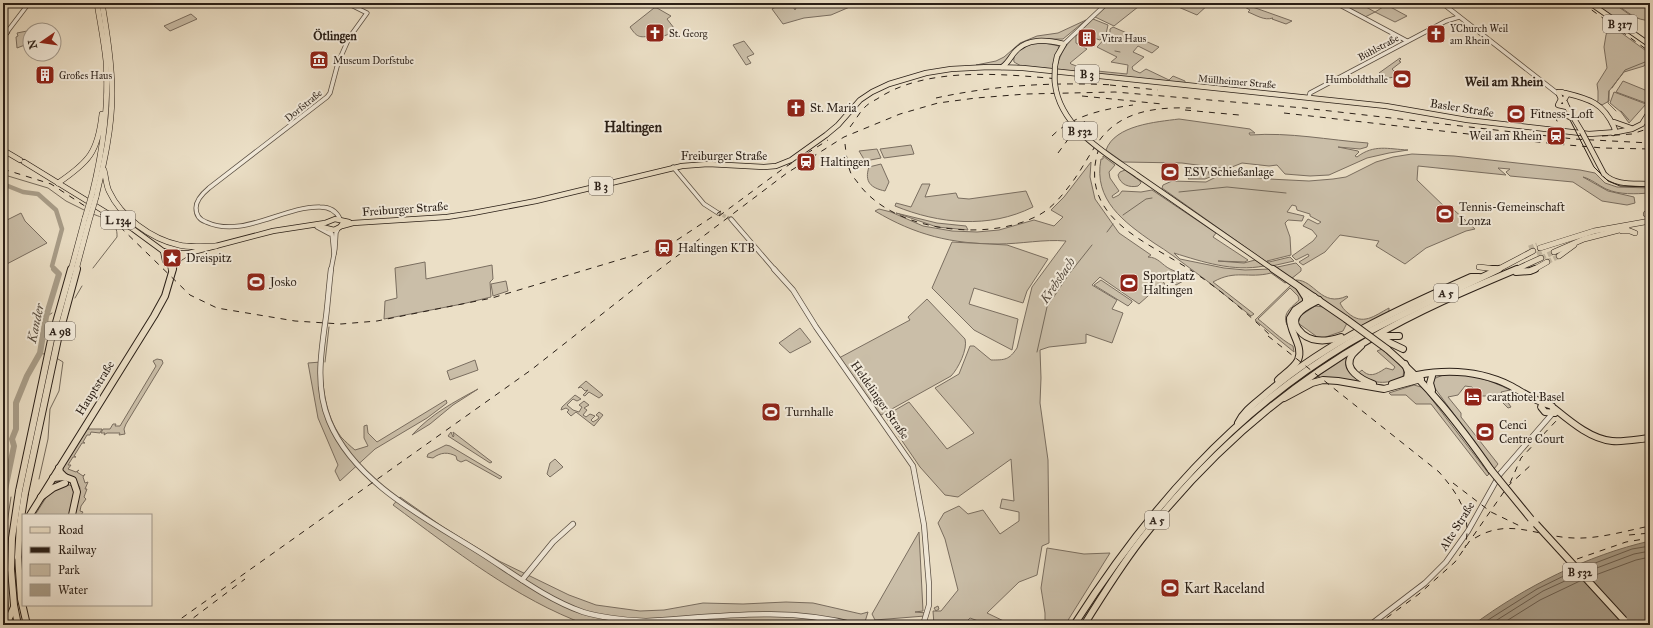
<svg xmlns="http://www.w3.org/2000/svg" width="1653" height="628" font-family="'IM FELL Great Primer',serif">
<rect width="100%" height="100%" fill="#ebdfc6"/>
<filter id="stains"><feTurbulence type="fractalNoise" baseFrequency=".005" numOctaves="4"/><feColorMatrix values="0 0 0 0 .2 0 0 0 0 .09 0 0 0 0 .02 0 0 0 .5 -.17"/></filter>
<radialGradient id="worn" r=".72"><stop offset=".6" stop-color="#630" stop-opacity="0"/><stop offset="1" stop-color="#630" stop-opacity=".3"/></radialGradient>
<g fill="#cabea8" stroke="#7a6e60">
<polygon points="783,3 791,3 795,10 797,6 802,3 859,3 831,15 804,18 783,24 772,9"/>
<polygon points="1107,3 1143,3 1114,26 1093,16"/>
<polygon points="1169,3 1210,3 1197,15"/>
<polygon points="1355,3 1359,3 1375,12 1383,7 1375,3 1383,3 1407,16 1395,22 1375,12 1365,17 1347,7"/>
<polygon points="1593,3 1613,3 1633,17 1617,19"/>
<path d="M 1615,3 L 1650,3 L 1650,20 C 1637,22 1625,10 1615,3 Z"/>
<path d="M 1247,5 L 1292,21 L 1286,24 L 1272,19 L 1273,18 C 1264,21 1256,15 1248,12 L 1250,10 L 1243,6 Z"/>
<path d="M 654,8 L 657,8 L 671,16 L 667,19 L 674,28 L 672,33 L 661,37 L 654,29 L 649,32 L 653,36 C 640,37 638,39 630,27 Z"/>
<polygon points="191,14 197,19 170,31 164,26"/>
<path d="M 1093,19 L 1108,25 L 1106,34 L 1100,40 L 1091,37 L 1090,33 L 1083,30 L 1076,36 L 1076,43 L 1087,49 L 1070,63 L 1071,64 L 1087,70 L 1127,74 L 1128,65 L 1111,62 L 1117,57 L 1097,47 L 1110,33 L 1110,29 L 1113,27 L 1159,47 L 1152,53 L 1138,46 L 1133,52 L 1144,57 L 1132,67 L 1133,70 L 1140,73 L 1146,69 L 1169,80 L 1173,76 L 1185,81 L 1185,83 L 1056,70 C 1062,44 1075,36 1093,19 Z"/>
<polygon points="1086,20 1063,39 1043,39 1023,44 1006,64 1000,65 976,65 996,61 1004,57 1020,43 1037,36 1058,33"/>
<polygon points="1610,26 1612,26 1649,53 1650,60 1648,60 1644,66 1624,72 1609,91 1609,101 1602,105 1596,102 1598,101 1598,91 1597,84 1607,68 1604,47 1606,35"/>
<polygon points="47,27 47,30 30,30 30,43 17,48 16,37 18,36 17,33"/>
<polygon points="744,41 754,54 747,57 751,63 746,65 733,45"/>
<path d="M 1035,41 L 1059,46 L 1053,69 L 1021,66 L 1014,62 C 1012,51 1026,46 1035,41 Z"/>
<polygon points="1400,58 1401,59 1399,61 1401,62 1392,69 1399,76 1389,78 1379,73"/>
<polygon points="1623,81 1650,92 1650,97 1647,99 1646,103 1616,92"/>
<polygon points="1614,92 1646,104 1629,123 1621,112 1610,103"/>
<path d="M 1179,119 L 1250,129 L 1255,133 L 1249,133 L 1250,135 C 1290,132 1328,140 1368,143 L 1367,147 L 1360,149 L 1338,147 L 1358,151 L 1359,152 L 1355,156 L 1357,157 C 1374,144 1388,149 1408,150 L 1389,153 L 1367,158 L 1329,175 L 1310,176 L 1285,174 L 1277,165 L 1269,166 L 1242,163 L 1227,169 L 1182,163 L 1123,162 L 1106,150 C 1115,125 1156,122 1179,119 Z"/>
<polygon points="911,145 914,154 884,158 880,149"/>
<polygon points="877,149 881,158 865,161 859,151"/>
<path d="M 1412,154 L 1454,156 L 1580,170 L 1595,173 L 1605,183 L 1617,187 L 1650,188 L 1650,193 C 1635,194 1620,195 1606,189 C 1598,185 1591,179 1583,177 L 1608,191 L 1634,197 L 1635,203 L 1627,205 L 1602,201 L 1573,182 L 1510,176 L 1506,172 L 1510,169 L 1498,168 L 1506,175 L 1418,166 L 1417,180 L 1449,211 L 1454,210 L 1475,229 L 1466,231 L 1426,248 L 1405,264 L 1376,246 L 1379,241 L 1340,235 L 1325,252 L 1303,265 L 1299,262 L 1309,256 L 1308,254 L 1296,260 L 1292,256 L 1313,241 L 1317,236 L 1312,230 L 1303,226 L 1308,219 L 1318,224 L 1321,222 L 1310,216 L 1310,214 L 1297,210 L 1296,206 L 1292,205 L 1287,212 L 1304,216 L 1302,221 L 1288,220 L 1285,223 L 1290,237 L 1291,255 L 1267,261 L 1269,262 L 1290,257 L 1294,261 L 1272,266 L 1162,188 L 1163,185 L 1172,181 L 1206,182 L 1216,177 L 1211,172 L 1269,179 L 1309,181 L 1333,179 L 1346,177 L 1376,162 L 1393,157 Z"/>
<path d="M 1103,156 L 1115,165 L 1109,172 L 1110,178 L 1119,191 L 1112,196 L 1113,198 L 1119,195 L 1122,191 L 1141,192 L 1152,190 L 1216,233 L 1213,237 L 1248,260 L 1245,262 L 1218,261 L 1244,263 L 1255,260 L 1264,266 C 1233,272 1203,262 1174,253 L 1180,259 L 1224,268 L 1245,270 L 1270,269 L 1287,282 L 1285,283 L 1271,273 C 1248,279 1236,269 1213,282 L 1254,314 L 1251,316 C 1231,300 1212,284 1191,269 C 1179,260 1167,251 1154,243 C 1124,222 1093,200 1101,159 L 1103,159 Z"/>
<path d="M 1091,162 L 1090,177 L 1095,199 L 1119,233 L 1151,255 L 1148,257 C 1158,257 1162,265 1170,269 C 1177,272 1181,274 1187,279 L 1176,285 L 1170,280 L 1161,277 L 1165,285 L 1157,288 L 1139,304 L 1100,277 L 1092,285 L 1117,300 L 1112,309 L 1123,313 L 1112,343 L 1086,334 L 1086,343 L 1049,347 L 1040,350 L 1041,378 L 1040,403 L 1048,460 L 1049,543 L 1042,546 L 1037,575 L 1019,582 L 987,613 L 1012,625 L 989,625 L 970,618 L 963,625 L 934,625 L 933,611 L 936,611 L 934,608 L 938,606 L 939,609 L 936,611 L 941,611 L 958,590 L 945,539 L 938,523 L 944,513 L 959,506 L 968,514 L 983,510 L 1000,534 L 1019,521 L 1019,512 L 1000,508 L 1002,499 L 1014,501 L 1011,459 L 958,497 L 945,495 L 920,467 L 885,416 L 909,402 L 947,449 L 974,433 L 935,388 L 959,374 L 970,346 L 974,346 L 991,360 C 1005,360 1009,360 1017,348 L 1032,287 L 1066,241 C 1044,239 1021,244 998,244 C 952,244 915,235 875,211 L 879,209 L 891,212 L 923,226 L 952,231 L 977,232 L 999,230 L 1034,220 L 1054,226 L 1063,217 L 1051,210 L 1064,197 Z"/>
<path d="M 881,164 L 889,182 L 885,191 C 871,188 864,182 869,167 Z"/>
<path d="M 1125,170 L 1140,181 L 1141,183 L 1138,186 C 1130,188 1120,185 1118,175 L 1120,172 Z"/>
<polygon points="1196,170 1208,171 1210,177 1205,179 1188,179"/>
<path d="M 922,184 L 930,184 L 925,197 L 956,193 L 958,198 L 969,199 L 1026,191 L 1033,207 C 989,229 939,224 895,206 L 896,203 L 911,207 Z"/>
<polygon points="21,213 25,221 47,243 3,266 3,222"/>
<polygon points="896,213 937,223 966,226 968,230 937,227"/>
<polygon points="952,242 1007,245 1048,259 1027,291 1023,303 974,288 969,304 1018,319 1012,350 974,330 932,288"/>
<polygon points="425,262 426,279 492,265 493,279 490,282 491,297 462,304 384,319 385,301 397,298 395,268"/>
<polygon points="1296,263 1301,268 1301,271 1291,279 1273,268"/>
<polygon points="1101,280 1132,301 1132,302 1128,306 1094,285"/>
<path d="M 1296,280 C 1315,280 1321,308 1347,296 L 1348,297 L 1340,303 C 1342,307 1344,310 1348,313 C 1363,326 1374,316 1389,308 L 1389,312 L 1361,326 L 1295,281 Z"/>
<polygon points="506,281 508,291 493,296 491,284"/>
<path d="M 1291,285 L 1298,290 L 1304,300 C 1296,311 1287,309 1287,325 C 1282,313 1291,308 1299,300 L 1298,296 L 1290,288 L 1258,319 C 1270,328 1280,339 1293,346 L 1294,352 L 1255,320 Z"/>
<path d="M 927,299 L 965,339 C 968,349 958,369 951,376 L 881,415 L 839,358 L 910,320 L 908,317 Z"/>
<polygon points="1315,306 1324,307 1347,323 1343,331 1320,339 1298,323 1300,316"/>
<polygon points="800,328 811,342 790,353 779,343"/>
<path d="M 1382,349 L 1402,366 L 1404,369 L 1403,377 C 1385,385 1374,384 1357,374 L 1362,370 C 1370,379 1378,373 1386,368 L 1393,370 L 1395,367 L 1377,351 Z"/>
<polygon points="1348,355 1348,362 1369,384 1391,386 1312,380"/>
<polygon points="157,359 162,360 163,363 126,424 124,429 125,434 119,435 120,433 107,433 104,435 105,433 101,433 103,429 110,429 113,424 116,424 115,426 120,426 156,366 153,361"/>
<polygon points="475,360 478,370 450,380 447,371"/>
<path d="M 321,362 C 323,387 325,415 341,437 C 345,441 350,446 355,450 L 368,446 L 364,438 L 364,426 L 367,425 L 368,433 L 377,442 L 446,400 L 447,403 L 427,418 L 375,449 L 340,481 L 335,471 L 338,465 L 318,418 L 308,363 Z"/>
<path d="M 1446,374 C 1469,373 1490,380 1510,390 L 1501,392 L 1511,407 L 1508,408 L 1501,401 L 1490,400 L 1486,396 L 1481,396 L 1472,387 L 1465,386 L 1458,395 L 1448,397 L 1461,413 L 1461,417 L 1498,464 L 1494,469 L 1434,387 L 1432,382 L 1433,379 Z"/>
<polygon points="586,381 603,395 599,398 589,392 585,396 583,395 588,390 585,391 581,387 578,388"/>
<polygon points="1414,385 1421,387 1427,393 1489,474 1487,476 1431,404 1416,404 1406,395 1391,395 1389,393"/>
<path d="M 478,389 L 453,405 L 430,424 L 412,435 C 431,414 454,402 478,389 Z"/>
<polygon points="575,395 581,399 577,401 573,399 567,405 573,410 579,412 582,407 579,405 584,401 589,405 584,408 587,410 583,415 586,417 590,414 595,416 591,420 593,422 598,419 599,417 596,415 599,412 603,415 594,426 576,412 571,416 567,412 569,410 566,408 561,410 562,407"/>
<polygon points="89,427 88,429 102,429 100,433 91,432 90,435 87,435 83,442 85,443 82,443 74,456 76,457 73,457 68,465 71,465 68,469 76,472 79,470 77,472 83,476 85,474 83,477 85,483 88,482 85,489 87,489 84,497 86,499 81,506 80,511 83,512 81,515 74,515 80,488 75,478 65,475 62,469 86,429"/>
<polygon points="451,432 453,437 454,436 453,432 492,462 490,463 448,436"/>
<path d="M 446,445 L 450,446 L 502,477 L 500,479 L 466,460 L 461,462 L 457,460 L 456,456 C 448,452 441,452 433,458 L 427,457 L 428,454 Z"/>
<polygon points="555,459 563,467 550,477 547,474 550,463"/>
<polygon points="66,485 70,485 75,490 70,515 35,515 49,493"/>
<path d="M 400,497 L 443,527 L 499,561 L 569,595 L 596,605 L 640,611 L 664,610 L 703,603 L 743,604 L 786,602 L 813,603 L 861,614 L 868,612 L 864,625 L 587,625 C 516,599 454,550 393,505 Z"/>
<polygon points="919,532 923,611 915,612 927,613 925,616 875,620 872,614"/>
<polygon points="1047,548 1084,554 1110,553 1065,625 1045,625 1045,613 1041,588"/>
<polygon points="4,563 9,610 3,625 3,565"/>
</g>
<path fill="#a99e8a" stroke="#766b5c" d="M 1650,541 L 1650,625 L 1473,625 C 1524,587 1588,555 1650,541 Z"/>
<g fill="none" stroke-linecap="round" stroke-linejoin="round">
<g stroke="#6a5e50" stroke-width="1">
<polyline points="1582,568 1632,549 1650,546"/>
<polyline points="1586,572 1634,554 1650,551"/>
<polyline points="1590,577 1636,560 1650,557"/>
<polyline points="1480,625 1537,589 1574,571"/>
<polyline points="1489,625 1543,591 1578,575"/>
<polyline points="1500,625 1540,600 1582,580"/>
</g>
<g stroke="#766b5c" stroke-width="1">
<polyline points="1115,51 1120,52"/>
<polyline points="1620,77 1625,70 1650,60"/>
<polyline points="1612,88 1619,78"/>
<polyline points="1609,91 1608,103 1616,111"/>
<polyline points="1621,111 1629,120"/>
<polyline points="3,177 8,176 48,188 66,201 84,210"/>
<polyline points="1179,192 1227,187 1286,193"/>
<path d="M 93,214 C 105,219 118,221 117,237 L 93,268"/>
<polyline points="1123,215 1146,199 1152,198"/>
<polyline points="1107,232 1113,224"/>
<polyline points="75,298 82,286"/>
<polyline points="46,317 52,313"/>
<polyline points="1037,352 1047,307 1069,274 1092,245"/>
<polyline points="40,353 44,354"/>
<polyline points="325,362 329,327"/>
<polyline points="39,479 48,439 50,409 59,391 63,362 58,359"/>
<polyline points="3,529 7,524 11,497"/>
</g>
<polyline stroke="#a99e8a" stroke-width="4.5" points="3,184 23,192 38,194 56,210 62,229 52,266 55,270"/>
<polyline stroke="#a99e8a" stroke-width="6" points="3,500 14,446 12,439 16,429 16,403 27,376 40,353 46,317 59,274 54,269"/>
<polyline stroke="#c4b9a3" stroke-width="3.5" stroke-dasharray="3.5 1.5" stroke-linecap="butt" points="718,213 731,219"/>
<g stroke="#c4b9a3" stroke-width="5" stroke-dasharray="5 2.5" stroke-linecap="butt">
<polyline points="1529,248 1537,245"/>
<polyline points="1537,254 1544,251"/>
<polyline points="1541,258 1554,252"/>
<polyline points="1547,262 1559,256"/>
</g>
<defs>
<g id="minor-far1">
<polyline points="1336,3 1407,41"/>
<polyline points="1442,3 1557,93"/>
<polyline points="7,32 29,3"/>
<polyline points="1064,44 1107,3"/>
<polyline points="1309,97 1310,93 1446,21 1459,17"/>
<polyline points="673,167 704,204 718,213"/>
<path d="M 340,219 C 336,210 329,207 320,207 C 283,206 243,239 206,222 C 200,220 196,215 196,208 C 196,200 203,193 209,188 L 327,97 L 330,93 L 338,63 L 349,38 L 367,13 L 347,3"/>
<polyline points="731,219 775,270"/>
<polyline points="317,227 330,234"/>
<polyline points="329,230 332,234 334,254"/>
<polyline points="331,270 335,249 336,233 338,229"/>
</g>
<g id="minor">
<path d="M 331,269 C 329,285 328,301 326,317 C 321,352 315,387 329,421 C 355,484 429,520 484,555 C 515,575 548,600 583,612 C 603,618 625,620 646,621 C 716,617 786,606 855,625"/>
<polyline points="774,269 793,290 816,327 913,466 924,525 929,585 929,605 923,625"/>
<polyline points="522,580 553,542 573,524"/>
<polyline points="1370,625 1425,583 1446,562 1468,531 1500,474 1552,414"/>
</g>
<g id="major-far1">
<polyline points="1590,3 1650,45"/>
<polyline points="3,37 7,32"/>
<path d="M 1002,67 C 1008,63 1010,58 1014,53 C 1027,37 1047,40 1064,44 L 1057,56 L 1055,66"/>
<polygon points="1558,92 1562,92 1567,95 1564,100 1567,107 1558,105 1561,99"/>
<path d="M 1565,93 C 1590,99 1603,103 1614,127 L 1615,130 L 1613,133"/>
<polyline points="1567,107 1582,132"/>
<polyline points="1614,122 1631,128"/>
<polyline points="3,150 20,160"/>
<polyline points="24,162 133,229 163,251 170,253 189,253 273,231 325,223 335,219 349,222"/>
<path d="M 1604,174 C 1616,186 1634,183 1650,184"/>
<polyline points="1137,175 1274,270"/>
<polyline points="318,226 334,230 340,227 343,223"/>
<polyline points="342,226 353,223 447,217 473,213 536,201 682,166 708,164 764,167 776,166 791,160 826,135 838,125 860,100 872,92 889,84 926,73 951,69 989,67 1023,68 1386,106 1467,120 1589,134 1617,132 1632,129 1642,124 1650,111"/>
<polyline points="163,251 165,261 170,264 171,270"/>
<path d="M 173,270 C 175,262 178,259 185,255"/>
</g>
<g id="major">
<polyline points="1273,269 1346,319"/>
<path d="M 1387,349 C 1428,384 1460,426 1491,470"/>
<path d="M 1417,375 C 1449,369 1481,371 1511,386 C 1522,392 1532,399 1544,403"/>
<polyline points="1432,376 1430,383 1432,390"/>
<polygon points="1543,403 1552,406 1555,413 1545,412 1541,407"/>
<path d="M 1555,409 C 1571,422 1591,439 1612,441 C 1625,442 1638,439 1650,438"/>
<polyline points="30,515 154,316 165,296 173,269"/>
<polyline points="3,558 20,531"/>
</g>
<g id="highway-far1">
<path d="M 104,170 C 106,177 106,185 109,191 C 121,217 151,239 179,245 C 191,248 204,246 216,246"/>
<path d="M 58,183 C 89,162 98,152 102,114"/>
<path d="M 92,194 C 103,150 109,106 106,61 C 104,41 100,22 97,3"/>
<path d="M 96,197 C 104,163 112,129 112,94 C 112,64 107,33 102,3"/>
<polyline points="1646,214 1650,215"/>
<polyline points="1622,231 1630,231 1635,233"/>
<polyline points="1540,248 1594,231 1650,221"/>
<polyline points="1554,252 1584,239 1627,228"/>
<polyline points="1559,256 1574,245"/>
<polyline points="1479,267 1496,269"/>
<polyline points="71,270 85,218"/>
<polyline points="76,270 89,221"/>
<polyline points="1497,270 1533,251"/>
<polyline points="1515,270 1541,258"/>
<polyline points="1533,270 1547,262"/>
</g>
<g id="highway">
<polyline points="1492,269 1496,269"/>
<polyline points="1516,272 1530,271 1535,269"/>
<polyline points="1299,287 1306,298 1306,302"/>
<path d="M 1319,300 C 1312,304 1303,307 1298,314 C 1294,319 1294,324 1298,329 C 1308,343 1326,342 1341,337"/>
<polyline points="1378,336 1399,336"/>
<polyline points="1371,339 1382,339 1403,349"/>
<path d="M 1361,346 C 1358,349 1354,352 1352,355 C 1342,369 1362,380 1373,384"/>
<polyline points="1405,364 1408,372 1407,378"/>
<path d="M 1278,380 C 1284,374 1294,368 1298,360 C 1304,346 1289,332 1290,318 L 1295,310 L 1314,297"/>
<polyline points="1392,384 1417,375"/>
<polyline points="1284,398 1312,383 1323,380 1338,381 1384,389 1421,379"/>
<path d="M 1238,423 C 1244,410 1257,402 1267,393 C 1328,341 1399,309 1471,277 L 1479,277"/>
<polyline points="59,468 60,472 65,477"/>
<polyline points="53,478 65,477 73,480 77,492 72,515"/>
<polyline points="19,491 51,340 71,269"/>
<polyline points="25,493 58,339 77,269"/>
<polyline points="41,497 53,488 65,483"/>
<polyline points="18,557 21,599 27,625"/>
<polyline points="11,569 14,605 18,625"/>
<polyline points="6,625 14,607"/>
<path d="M 1074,625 C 1147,511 1230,415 1347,344 C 1396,315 1448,294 1499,269"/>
<path d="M 1084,625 C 1102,596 1120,567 1141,540 C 1204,459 1281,390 1370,339 C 1417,311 1467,290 1517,269"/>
</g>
</defs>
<use href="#minor-far1" stroke="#5a4f43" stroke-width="5"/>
<use href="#minor" stroke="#5a4f43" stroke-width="6"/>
<use href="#major-far1" stroke="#2a1f17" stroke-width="6"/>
<use href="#major" stroke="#2a1f17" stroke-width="8"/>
<use href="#highway-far1" stroke="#2a1f17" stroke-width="6"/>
<use href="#highway" stroke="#2a1f17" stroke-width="8"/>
<use href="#minor-far1" stroke="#f2eada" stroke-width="3.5"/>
<use href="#minor" stroke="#f2eada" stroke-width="4.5"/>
<use href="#major-far1" stroke="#ebdfc6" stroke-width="4.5"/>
<use href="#major" stroke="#ebdfc6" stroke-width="6"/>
<use href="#highway-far1" stroke="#ebdfc6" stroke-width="5"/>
<use href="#highway" stroke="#ebdfc6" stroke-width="6"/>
<polyline stroke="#2a1f17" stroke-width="1" points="1557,121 1555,117 1559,115 1570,120 1594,167 1608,181 1620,186 1650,187"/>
<g stroke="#2a1f17" stroke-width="1" stroke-dasharray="6 6" stroke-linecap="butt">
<polyline points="1582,3 1650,52"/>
<polyline points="1110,85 1158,90"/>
<polyline points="1082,96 1162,104"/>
<path d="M 936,98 C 995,85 1054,82 1115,85"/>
<polyline points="1185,110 1239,115"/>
<polyline points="1284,113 1556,144 1603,148 1650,149"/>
<path d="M 850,127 C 855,121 859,113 865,107 C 868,104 873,101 877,99 C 926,66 1003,74 1059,79"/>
<path d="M 1052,136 C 1073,115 1105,109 1133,105"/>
<polyline points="1602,136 1632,134 1650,128"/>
<path d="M 845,144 C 846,152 847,163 850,171 C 851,175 856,180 858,183 C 893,232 987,242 1037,216 C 1050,210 1061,197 1070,185 C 1082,170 1090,152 1102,137 C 1124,110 1159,107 1191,108"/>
<path d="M 1099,148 C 1076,218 1147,241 1192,271 C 1221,290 1247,313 1272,337"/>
<polyline points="1058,153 1078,126 1090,118"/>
<polyline points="3,169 51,184 91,210 113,220 190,295 217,308 295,321 341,324 377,321 492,298 662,247 677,240 721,211"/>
<polyline points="719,216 784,168 828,140"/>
<path d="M 1268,336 L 1439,472 C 1460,496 1472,516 1465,548"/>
<polyline points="1453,483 1491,512 1520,526"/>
<polyline points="1510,483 1521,458 1557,420"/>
<polyline points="1629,535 1650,533"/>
<path d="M 1475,538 C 1510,517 1537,537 1574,538 C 1599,539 1625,531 1650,526"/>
<polyline points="1577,559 1626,542 1644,539"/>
<polyline points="172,625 531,370 644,281 787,173 844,137 900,114 938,103 976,98 1026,94 1115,92 1304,108 1574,139 1650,143"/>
<polyline points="184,625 245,579"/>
<polyline points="1377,625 1419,594 1455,562 1508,486 1532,464"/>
</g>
<defs>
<g id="major-bridge-far1">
<path d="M 1055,66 C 1055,72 1054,79 1055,84 C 1060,127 1105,153 1137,175"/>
<polyline points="1582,132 1604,174"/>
</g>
<g id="major-bridge">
<polyline points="1346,319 1387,349"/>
<polyline points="1491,470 1531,519"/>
<polyline points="1536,524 1624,620"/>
</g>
<g id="highway-bridge-far1">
<polyline points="85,218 92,194"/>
<polyline points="89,221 96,197"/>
</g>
<g id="highway-bridge">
<polyline points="18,557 20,524 25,493"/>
<polyline points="11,569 12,538 19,491"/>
</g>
</defs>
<use href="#major-bridge-far1" stroke="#2a1f17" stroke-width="6" stroke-linecap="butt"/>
<use href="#major-bridge" stroke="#2a1f17" stroke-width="8" stroke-linecap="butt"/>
<use href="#highway-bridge-far1" stroke="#2a1f17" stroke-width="6" stroke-linecap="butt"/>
<use href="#highway-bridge" stroke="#2a1f17" stroke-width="8" stroke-linecap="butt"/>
<use href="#major-bridge-far1" stroke="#ebdfc6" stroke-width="4.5"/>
<use href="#major-bridge" stroke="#ebdfc6" stroke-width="6"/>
<use href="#highway-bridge-far1" stroke="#ebdfc6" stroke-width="5"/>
<use href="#highway-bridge" stroke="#ebdfc6" stroke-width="6"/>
</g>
<defs>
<symbol id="church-square" viewBox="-11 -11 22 22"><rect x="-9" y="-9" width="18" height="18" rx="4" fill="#8f2418" stroke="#f2eada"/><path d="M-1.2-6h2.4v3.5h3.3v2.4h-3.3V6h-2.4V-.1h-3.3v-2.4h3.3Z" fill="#fff"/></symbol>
<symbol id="building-square" viewBox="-11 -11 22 22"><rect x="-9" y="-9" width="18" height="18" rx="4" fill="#8f2418" stroke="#f2eada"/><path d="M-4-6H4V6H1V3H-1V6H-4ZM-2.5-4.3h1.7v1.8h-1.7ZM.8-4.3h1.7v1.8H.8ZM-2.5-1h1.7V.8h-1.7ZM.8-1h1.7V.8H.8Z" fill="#fff"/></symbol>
<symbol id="museum-square" viewBox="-11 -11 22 22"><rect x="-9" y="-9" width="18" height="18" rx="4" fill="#8f2418" stroke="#f2eada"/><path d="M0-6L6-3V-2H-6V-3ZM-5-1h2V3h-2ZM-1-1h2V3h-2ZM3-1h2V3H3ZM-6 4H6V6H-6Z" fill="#fff"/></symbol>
<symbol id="stadium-square" viewBox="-11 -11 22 22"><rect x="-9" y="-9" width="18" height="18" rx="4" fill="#8f2418" stroke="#f2eada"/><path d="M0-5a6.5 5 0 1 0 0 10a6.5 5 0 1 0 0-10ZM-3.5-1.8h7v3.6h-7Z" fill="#fff"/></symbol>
<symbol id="station-square" viewBox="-11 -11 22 22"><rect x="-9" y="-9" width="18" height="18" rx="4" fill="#8f2418" stroke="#f2eada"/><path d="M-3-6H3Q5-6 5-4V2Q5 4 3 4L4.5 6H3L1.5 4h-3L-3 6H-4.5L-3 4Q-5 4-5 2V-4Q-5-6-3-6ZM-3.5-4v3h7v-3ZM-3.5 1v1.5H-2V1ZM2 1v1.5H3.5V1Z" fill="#fff"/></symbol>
<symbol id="sight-square" viewBox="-11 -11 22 22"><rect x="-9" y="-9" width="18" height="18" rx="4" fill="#8f2418" stroke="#f2eada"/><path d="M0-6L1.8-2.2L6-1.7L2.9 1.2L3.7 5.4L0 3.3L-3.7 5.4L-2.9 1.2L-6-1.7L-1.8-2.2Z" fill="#fff"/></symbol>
<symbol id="hotel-square" viewBox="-11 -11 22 22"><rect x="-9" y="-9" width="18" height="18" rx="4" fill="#8f2418" stroke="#f2eada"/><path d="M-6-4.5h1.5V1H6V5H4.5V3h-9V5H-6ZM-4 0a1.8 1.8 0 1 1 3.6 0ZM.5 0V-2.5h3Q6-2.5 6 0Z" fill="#fff"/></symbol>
</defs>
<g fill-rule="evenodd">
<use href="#church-square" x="644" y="22" width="22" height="22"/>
<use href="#church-square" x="1425" y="23" width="22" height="22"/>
<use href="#building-square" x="1076" y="27" width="22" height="22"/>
<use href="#museum-square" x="308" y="49" width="22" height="22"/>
<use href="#building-square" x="34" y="64" width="22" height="22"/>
<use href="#stadium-square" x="1391" y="68" width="22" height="22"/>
<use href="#church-square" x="785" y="97" width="22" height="22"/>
<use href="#stadium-square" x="1505" y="103" width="22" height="22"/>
<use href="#station-square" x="1545" y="125" width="22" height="22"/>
<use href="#station-square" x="795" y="151" width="22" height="22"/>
<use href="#stadium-square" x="1159" y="161" width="22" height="22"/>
<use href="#stadium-square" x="1434" y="203" width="22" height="22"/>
<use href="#station-square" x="653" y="237" width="22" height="22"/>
<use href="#sight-square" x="161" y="247" width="22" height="22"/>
<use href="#stadium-square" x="245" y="271" width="22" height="22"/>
<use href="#stadium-square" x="1118" y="272" width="22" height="22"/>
<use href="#hotel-square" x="1462" y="386" width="22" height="22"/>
<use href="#stadium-square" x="760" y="401" width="22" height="22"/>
<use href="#stadium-square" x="1474" y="421" width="22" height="22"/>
<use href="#stadium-square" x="1159" y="577" width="22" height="22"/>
</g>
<g text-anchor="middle" stroke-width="4" stroke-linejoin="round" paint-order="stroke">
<g font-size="10" fill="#2a1f17" stroke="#f2eada" text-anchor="start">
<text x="1450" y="32">YChurch Weil<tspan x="1450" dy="12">am Rhein</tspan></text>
<text x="669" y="37">St. Georg</text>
<text x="1101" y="42">Vitra Haus</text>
<text x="333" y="64">Museum Dorfstube</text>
<text x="59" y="79">Großes Haus</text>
<text x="1388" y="83" text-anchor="end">Humboldthalle</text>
</g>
<g font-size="10" fill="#2a1f17" stroke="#f2eada">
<text transform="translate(1378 47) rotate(-28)" y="4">Bühlstraße</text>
<text transform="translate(1237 81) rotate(5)" y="4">Müllheimer Straße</text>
<text transform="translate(303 105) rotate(-39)" y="4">Dorfstraße</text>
</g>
<g fill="#f2eada" stroke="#665c52" stroke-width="1">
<rect x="1603" y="15" width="34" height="18" rx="3"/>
<rect x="1075" y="65" width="24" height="18" rx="3"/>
<rect x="1063" y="122" width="34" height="18" rx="3"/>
<rect x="589" y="177" width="24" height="18" rx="3"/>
<rect x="101" y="211" width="34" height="18" rx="3"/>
<rect x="1434" y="284" width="24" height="18" rx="3"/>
<rect x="45" y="322" width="30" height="18" rx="3"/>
<rect x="1145" y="511" width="24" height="18" rx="3"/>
<rect x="1563" y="563" width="34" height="18" rx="3"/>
</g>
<g font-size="11" font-weight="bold" fill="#2a1f17">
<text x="1620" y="28">B 317</text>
<text x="1087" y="78">B 3</text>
<text x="1080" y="135">B 532</text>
<text x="601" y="190">B 3</text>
<text x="118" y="224">L 134</text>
<text x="1446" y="297">A 5</text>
<text x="60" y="335">A 98</text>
<text x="1157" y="524">A 5</text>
<text x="1580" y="576">B 532</text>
</g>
<g font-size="12" font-weight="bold" fill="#2a1f17" stroke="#f2eada">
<text x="335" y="40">Ötlingen</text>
</g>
<g font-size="12" fill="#2a1f17" stroke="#f2eada" text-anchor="start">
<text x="810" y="112">St. Maria</text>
<text x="1530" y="118">Fitness-Loft</text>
<text x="1542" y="140" text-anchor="end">Weil am Rhein</text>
<text x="820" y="166">Haltingen</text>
<text x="1184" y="176">ESV Schießanlage</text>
<text x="1459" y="211">Tennis-Gemeinschaft<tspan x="1459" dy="14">Lonza</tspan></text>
<text x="678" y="252">Haltingen KTB</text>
<text x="186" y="262">Dreispitz</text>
<text x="1143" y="280">Sportplatz<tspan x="1143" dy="14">Haltingen</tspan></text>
<text x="270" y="286">Josko</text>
<text x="1487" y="401">carathotel Basel</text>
<text x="785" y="416">Turnhalle</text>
<text x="1499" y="429">Cenci<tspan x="1499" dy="14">Centre Court</tspan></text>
</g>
<g font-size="12" fill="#2a1f17" stroke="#f2eada">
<text transform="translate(1462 108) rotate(9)" y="4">Basler Straße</text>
<text x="724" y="160">Freiburger Straße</text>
<text transform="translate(405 209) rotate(-4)" y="4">Freiburger Straße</text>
<text transform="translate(95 388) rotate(-58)" y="4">Hauptstraße</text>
<text transform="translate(880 400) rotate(55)" y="4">Heldelinger Straße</text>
<text transform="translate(1457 526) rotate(-58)" y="4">Alte Straße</text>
</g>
<g font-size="13" font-weight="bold" fill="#2a1f17" stroke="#f2eada">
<text x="1504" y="86">Weil am Rhein</text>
</g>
<g font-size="13" font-style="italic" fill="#564b3f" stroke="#f2eada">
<text transform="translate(1057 280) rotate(-56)" y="5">Krebsbach</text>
<text transform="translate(35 323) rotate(-78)" y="5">Kander</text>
</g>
<g font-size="14" font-weight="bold" fill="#2a1f17" stroke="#f2eada">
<text x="633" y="132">Haltingen</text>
</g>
<g font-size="14" fill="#2a1f17" stroke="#f2eada" text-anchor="start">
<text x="1184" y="593">Kart Raceland</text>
</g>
</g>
<rect width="1653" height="628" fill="none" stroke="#ebdfc6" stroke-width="16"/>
<rect x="4" y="4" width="1645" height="620" fill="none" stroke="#2a1f17" stroke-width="2"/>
<rect x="8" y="8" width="1637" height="612" fill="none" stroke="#2a1f17"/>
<rect x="22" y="514" width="130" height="92" fill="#f2eada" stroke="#a2998c"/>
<rect x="30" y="527" width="20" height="6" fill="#ebdfc6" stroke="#a2998c"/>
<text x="58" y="534" font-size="12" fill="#2a1f17">Road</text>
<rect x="30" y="547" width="20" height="6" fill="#2a1f17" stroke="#a2998c"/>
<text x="58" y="554" font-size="12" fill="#2a1f17">Railway</text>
<rect x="30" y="564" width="20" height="12" fill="#cabea8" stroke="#a2998c"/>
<text x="58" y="574" font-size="12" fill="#2a1f17">Park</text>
<rect x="30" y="584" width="20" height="12" fill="#a99e8a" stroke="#a2998c"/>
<text x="58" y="594" font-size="12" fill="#2a1f17">Water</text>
<g transform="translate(42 42) rotate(257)"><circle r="19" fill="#f2eada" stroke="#a2998c"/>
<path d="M0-3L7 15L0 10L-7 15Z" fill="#8f2418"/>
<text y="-6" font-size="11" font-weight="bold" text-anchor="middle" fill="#2a1f17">N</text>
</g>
<rect width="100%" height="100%" filter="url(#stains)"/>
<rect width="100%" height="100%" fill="url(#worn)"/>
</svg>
